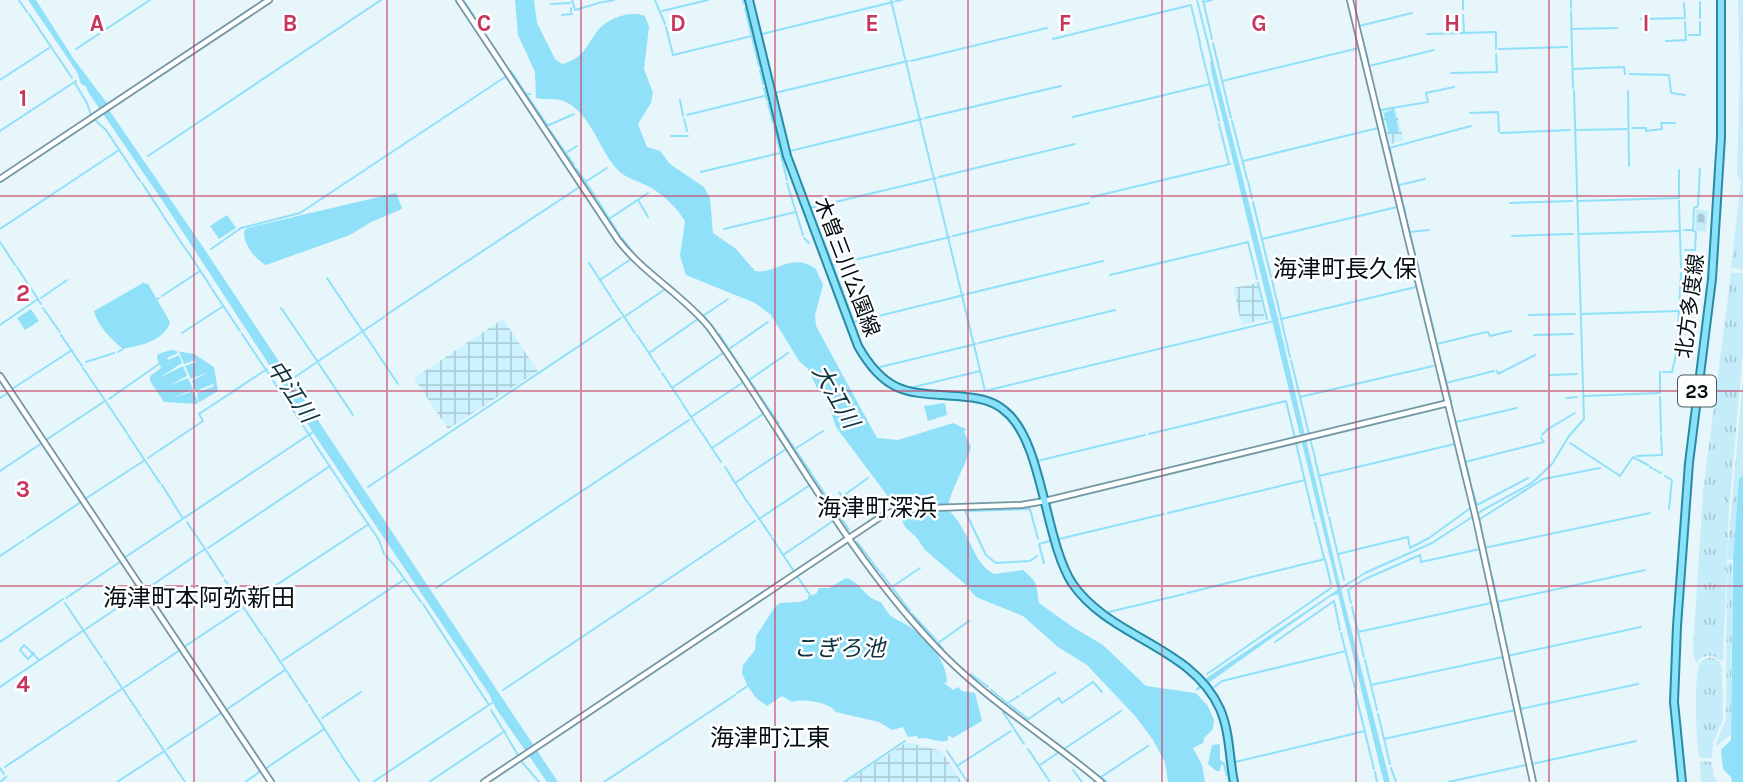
<svg xmlns="http://www.w3.org/2000/svg" width="1743" height="782" font-family="Karla,'Noto Sans JP',sans-serif">
<defs>
<pattern id="industrial-grid" width="8" height="8" patternUnits="userSpaceOnUse" patternTransform="scale(1.75)"><rect width="8" height="8" fill="#cbf2fe"/><path d="M0 4h8M4 0v8" fill="none" stroke="#adced9"/></pattern>
<pattern id="grass-tufts" width="24" height="20" patternUnits="userSpaceOnUse" patternTransform="scale(1.75)"><rect width="24" height="20" fill="#c4ecf9"/><path d="M3 7l-1-3M5 7V3M7 7l1-3M15 17l-1-3M17 17v-4M19 17l1-3" fill="none" stroke="#a7c9d5"/></pattern>
<pattern id="cemetery-stones" width="16" height="16" patternUnits="userSpaceOnUse" patternTransform="scale(1.75)"><rect width="16" height="16" fill="#c4ecf9"/><path d="M2 7V4a2 2 0 0 1 4 0v3zM10 15v-3a2 2 0 0 1 4 0v3z" fill="#a7c9d5"/></pattern>
</defs>
<rect width="100%" height="100%" fill="#e7f6fb"/>
<g fill="url(#industrial-grid)">
<polygon points="1395,107 1404,141 1390,144 1381,110"/>
<polygon points="1257,283 1265,319 1242,325 1233,288"/>
<polygon points="503,319 538,371 448,429 414,378"/>
<polygon points="907,742 941,751 962,782 846,782"/>
</g>
<g fill="url(#grass-tufts)">
<polygon points="1738,0 1743,0 1743,270 1731,268 1741,182 1737,174 1740,72"/>
<path d="M 1731,273 L 1743,273 L 1743,352 L 1729,508 L 1723,660 L 1721,661 C 1713,653 1702,654 1696,664 L 1693,650 L 1703,492 Z"/>
<polygon points="1743,377 1743,475 1739,482 1733,559 1731,560 1727,559"/>
<polygon points="1732,562 1731,734 1716,747 1716,743 1726,720 1727,564"/>
<path d="M 1711,657 L 1719,661 L 1722,668 L 1723,720 L 1713,742 L 1712,758 L 1700,758 C 1696,742 1693,673 1701,661 Z"/>
<polygon points="1700,761 1712,762 1713,774 1717,782 1701,782"/>
</g>
<polygon fill="url(#cemetery-stones)" points="1696,209 1708,211 1706,232 1695,230"/>
<g fill="#90e0f9">
<path d="M 28,0 L 36,0 L 73,58 L 107,103 L 109,110 L 203,247 L 558,782 L 547,782 L 495,707 L 489,694 L 316,437 L 162,200 C 137,164 113,128 88,92 L 86,86 L 81,84 L 77,72 Z"/>
<path d="M 515,0 L 534,0 L 537,23 L 555,59 L 562,64 C 583,59 587,45 598,30 C 608,18 630,10 645,16 L 649,27 L 644,69 L 653,93 L 651,103 L 638,124 L 647,147 L 660,151 L 670,164 L 704,187 L 710,198 L 713,233 L 736,249 L 755,271 C 775,275 791,251 816,269 L 823,285 L 815,315 L 816,326 L 877,438 L 898,440 L 953,423 L 966,429 L 964,432 L 971,447 C 966,465 948,495 948,509 C 953,515 959,521 962,528 C 973,545 975,563 994,574 L 1023,570 C 1039,584 1036,584 1039,603 L 1071,626 L 1103,645 L 1146,686 L 1196,693 L 1208,706 L 1214,720 L 1213,729 L 1204,738 L 1203,743 L 1193,748 L 1202,765 L 1205,782 L 1168,782 L 1165,762 L 1153,740 L 1136,717 L 1087,665 L 1058,647 L 1023,616 L 976,597 L 965,584 L 925,550 L 917,538 L 905,527 L 895,506 L 836,427 L 827,400 L 817,388 L 808,369 L 799,361 L 771,315 L 755,303 L 686,275 L 680,256 L 685,221 C 676,207 665,196 650,187 C 639,181 626,179 617,169 C 598,148 593,118 568,103 C 559,97 546,101 536,98 L 535,72 L 518,35 Z"/>
<polygon points="1213,60 1278,319 1338,577 1390,782 1384,782 1382,775 1338,594 1331,596 1197,691 1196,689 1205,679 1337,590 1337,587 1212,75 1210,61"/>
<polygon points="1394,109 1399,132 1389,134 1384,113"/>
<path d="M 396,193 L 402,208 L 400,210 L 371,222 L 350,235 L 266,265 C 255,260 243,243 244,231 L 247,228 Z"/>
<polygon points="227,215 236,228 219,239 210,226"/>
<path d="M 143,283 L 148,284 L 170,322 C 164,342 140,345 123,349 C 112,340 97,325 94,311 Z"/>
<polygon points="31,309 39,321 25,330 17,318"/>
<polygon points="171,350 194,354 214,367 218,391 196,404 164,402 150,381 150,376 161,368 157,358 158,354"/>
<polygon points="945,403 947,415 928,421 924,406"/>
<polygon points="1743,475 1743,782 1732,782 1731,777 1723,769 1721,750 1731,740 1733,559 1739,479"/>
<path d="M 846,578 C 862,583 864,598 881,602 C 884,606 887,613 891,616 C 896,620 905,623 910,627 C 927,638 947,661 947,682 L 944,683 L 953,690 L 958,687 L 962,691 L 975,693 L 982,721 L 953,738 L 948,735 L 948,740 C 938,745 928,735 918,739 L 917,736 L 908,737 L 903,727 L 892,730 L 879,722 L 836,712 C 829,702 803,698 792,702 L 782,696 L 767,706 L 756,698 L 747,685 L 742,673 L 743,665 L 755,650 L 756,636 L 775,607 L 780,603 L 799,602 L 808,599 L 808,596 L 816,594 L 819,588 L 829,588 Z"/>
<polygon points="1220,744 1220,760 1226,764 1221,765 1220,771 1216,771 1208,764 1212,745"/>
</g>
<polygon fill="#e7f6fb" points="178,349 184,364 195,360 196,362 185,366 191,379 208,372 192,381 196,391 213,384 214,386 197,393 199,403 193,391 173,398 193,389 188,378 168,386 187,376 183,366 159,378 182,363 179,355 168,360 167,358 178,353 176,350"/>
<g fill="none" stroke-linecap="round" stroke-linejoin="round">
<g stroke="#90e0f9" stroke-width="2">
<polyline points="19,0 27,12"/>
<polyline points="463,0 474,16"/>
<polyline points="572,0 575,10 602,2"/>
<polyline points="655,0 665,24"/>
<polyline points="743,0 744,4"/>
<polyline points="891,0 985,391 1278,320"/>
<polyline points="1197,0 1212,60"/>
<polyline points="1203,0 1212,39"/>
<polyline points="1463,0 1463,9"/>
<polyline points="1571,0 1571,8"/>
<polyline points="896,1 902,0"/>
<polyline points="604,2 614,0"/>
<polyline points="1204,2 1212,0"/>
<polyline points="1700,2 1700,18"/>
<polyline points="551,4 570,3"/>
<polyline points="571,8 571,12"/>
<polyline points="745,8 759,66"/>
<polyline points="662,11 708,0"/>
<polyline points="1571,11 1573,88"/>
<polyline points="29,14 72,78"/>
<polyline points="562,15 572,14"/>
<polyline points="1463,15 1464,32"/>
<polyline points="476,18 485,32"/>
<polyline points="1641,19 1685,18 1684,3"/>
<polyline points="666,27 673,55 752,36"/>
<polyline points="1572,29 1617,28"/>
<polyline points="762,34 893,2"/>
<polyline points="1427,34 1496,32 1496,49"/>
<polyline points="1689,35 1700,35 1700,22"/>
<polyline points="1053,39 1191,5 1200,43"/>
<polyline points="1666,41 1686,40 1685,22"/>
<polyline points="1213,43 1231,118"/>
<polyline points="1200,45 1219,121"/>
<polyline points="1364,45 1359,26 1412,13"/>
<polyline points="1365,47 1369,66 1434,50"/>
<polyline points="76,49 150,0"/>
<polyline points="1499,49 1567,47"/>
<polyline points="911,61 1047,28"/>
<polyline points="1596,68 1624,67 1625,74"/>
<polyline points="1574,69 1594,68"/>
<polyline points="760,70 763,84"/>
<polyline points="511,71 526,94 530,94"/>
<polyline points="1451,73 1497,72 1496,54"/>
<polyline points="1630,74 1669,75 1671,93 1685,95"/>
<polyline points="0,80 49,48"/>
<polyline points="1222,81 1359,48"/>
<polyline points="75,83 87,103 91,115"/>
<polyline points="764,88 767,100"/>
<polyline points="1628,91 1629,166"/>
<polyline points="775,93 908,61"/>
<polyline points="526,94 548,126"/>
<polyline points="680,100 683,116"/>
<polyline points="768,103 773,123"/>
<polyline points="1470,113 1498,112 1499,132"/>
<polyline points="687,115 768,95"/>
<polyline points="1073,117 1210,84"/>
<polyline points="925,118 1061,86"/>
<polyline points="94,119 106,130 140,181"/>
<polyline points="684,119 687,131"/>
<polyline points="1232,121 1247,179"/>
<polyline points="1219,124 1229,164"/>
<polyline points="549,125 574,114"/>
<polyline points="774,126 787,180"/>
<polyline points="1632,128 1646,128 1646,131 1662,129 1661,123 1675,123"/>
<polyline points="549,129 574,165"/>
<polyline points="1575,130 1628,129"/>
<polyline points="0,131 76,81"/>
<polyline points="1501,133 1570,130"/>
<polyline points="671,136 688,136"/>
<polyline points="1387,139 1380,110 1428,102 1426,93 1454,87"/>
<polyline points="1389,148 1471,126"/>
<polyline points="1390,148 1393,164"/>
<polyline points="790,151 922,119"/>
<polyline points="566,153 577,146"/>
<polyline points="148,156 381,0"/>
<polyline points="1243,161 1378,128"/>
<polyline points="1394,167 1403,203"/>
<polyline points="576,168 597,199"/>
<polyline points="701,172 780,153"/>
<polyline points="939,177 1075,144"/>
<polyline points="1248,181 1252,198"/>
<polyline points="585,182 607,168"/>
<polyline points="142,183 163,215"/>
<polyline points="787,183 803,235"/>
<polyline points="1399,185 1425,179"/>
<polyline points="1092,197 1230,164"/>
<polyline points="638,200 648,217"/>
<polyline points="598,201 620,236"/>
<polyline points="1579,201 1679,198 1679,170"/>
<polyline points="1679,201 1681,268"/>
<polyline points="1253,202 1271,277"/>
<polyline points="1510,203 1572,201"/>
<polyline points="1404,206 1407,222"/>
<polyline points="810,208 936,178"/>
<polyline points="164,217 187,251"/>
<polyline points="609,219 648,193"/>
<polyline points="1408,225 1415,255"/>
<polyline points="241,228 300,213 505,77"/>
<polyline points="0,229 119,150"/>
<polyline points="724,229 796,212"/>
<polyline points="1684,230 1693,230 1694,208 1698,206 1700,169"/>
<polyline points="1410,232 1429,230"/>
<polyline points="1580,234 1680,231"/>
<polyline points="953,236 1089,203"/>
<polyline points="1512,236 1573,234"/>
<polyline points="622,238 636,257"/>
<polyline points="804,238 809,243"/>
<polyline points="823,239 843,292"/>
<polyline points="1262,239 1397,207"/>
<polyline points="0,242 15,265"/>
<polyline points="211,249 241,228"/>
<polyline points="1685,250 1695,250 1696,232 1693,231"/>
<polyline points="188,252 211,287"/>
<polyline points="1416,258 1422,283"/>
<polyline points="589,263 611,297"/>
<polyline points="833,265 950,237"/>
<polyline points="17,267 41,304"/>
<polyline points="1110,275 1248,242 1257,279"/>
<polyline points="658,277 674,289"/>
<polyline points="327,278 398,384"/>
<polyline points="600,280 631,259"/>
<polyline points="1272,280 1290,357"/>
<polyline points="1258,283 1267,319"/>
<polyline points="1423,287 1427,305"/>
<polyline points="212,289 240,331"/>
<polyline points="967,294 1103,261"/>
<polyline points="844,295 854,322 964,295"/>
<polyline points="162,296 200,271"/>
<polyline points="41,298 67,280"/>
<polyline points="612,299 635,333"/>
<polyline points="156,300 159,298"/>
<polyline points="43,308 60,332"/>
<polyline points="281,308 318,362"/>
<polyline points="1428,308 1434,330"/>
<polyline points="1582,314 1679,311"/>
<polyline points="386,315 578,188"/>
<polyline points="703,315 716,331"/>
<polyline points="1529,315 1575,314"/>
<polyline points="703,316 728,299"/>
<polyline points="624,317 664,290"/>
<polyline points="1281,319 1416,287"/>
<polyline points="0,325 38,299"/>
<polyline points="1678,328 1681,273"/>
<polyline points="1488,332 1490,336 1511,331"/>
<polyline points="182,333 222,307"/>
<polyline points="1434,333 1441,362"/>
<polyline points="242,334 286,400"/>
<polyline points="719,334 738,363"/>
<polyline points="61,335 82,366"/>
<polyline points="637,335 660,370"/>
<polyline points="1534,335 1573,334"/>
<polyline points="979,343 1115,310"/>
<polyline points="1437,344 1486,332"/>
<polyline points="341,346 384,317"/>
<polyline points="1677,347 1678,331"/>
<polyline points="729,349 768,322"/>
<polyline points="118,352 123,349"/>
<polyline points="649,353 698,319"/>
<polyline points="1291,360 1309,434"/>
<polyline points="86,362 114,353"/>
<polyline points="319,364 353,415"/>
<polyline points="1442,364 1451,401"/>
<polyline points="739,365 758,393"/>
<polyline points="880,367 976,344"/>
<polyline points="83,368 127,433"/>
<polyline points="1497,371 1498,374 1535,355"/>
<polyline points="1660,372 1660,392"/>
<polyline points="1663,372 1672,372 1677,351"/>
<polyline points="662,373 681,401"/>
<polyline points="1550,375 1577,374"/>
<polyline points="295,377 339,347"/>
<polyline points="749,380 788,353"/>
<polyline points="1446,383 1494,371"/>
<polyline points="672,388 723,353"/>
<polyline points="910,388 980,371"/>
<polyline points="12,389 72,350"/>
<polyline points="760,396 779,424"/>
<polyline points="1584,396 1660,393"/>
<polyline points="1300,397 1433,366"/>
<polyline points="1660,397 1661,432"/>
<polyline points="0,398 8,393"/>
<polyline points="1566,398 1577,397"/>
<polyline points="109,399 159,364"/>
<polyline points="287,401 310,436"/>
<polyline points="682,403 701,432"/>
<polyline points="1451,404 1460,441"/>
<polyline points="691,417 742,383"/>
<polyline points="1456,422 1517,408"/>
<polyline points="780,427 811,473"/>
<polyline points="702,433 721,462"/>
<polyline points="1149,434 1286,401 1295,438"/>
<polyline points="128,435 160,483"/>
<polyline points="1542,435 1548,429 1575,413"/>
<polyline points="311,438 348,494"/>
<polyline points="1310,439 1315,457"/>
<polyline points="46,440 105,401"/>
<polyline points="1296,443 1314,519"/>
<polyline points="1570,443 1620,476 1633,457 1648,465"/>
<polyline points="1461,444 1470,480"/>
<polyline points="712,448 763,414"/>
<polyline points="795,449 823,431"/>
<polyline points="1637,456 1662,455 1661,435"/>
<polyline points="148,458 203,421 199,414 267,369"/>
<polyline points="1315,459 1328,514"/>
<polyline points="1037,461 1145,435"/>
<polyline points="1465,462 1544,442 1541,438"/>
<polyline points="725,467 746,500"/>
<polyline points="1650,467 1652,468"/>
<polyline points="1654,469 1657,471"/>
<polyline points="0,471 42,443"/>
<polyline points="1659,472 1661,473"/>
<polyline points="812,475 827,497"/>
<polyline points="1319,476 1455,444"/>
<polyline points="1665,476 1672,480 1669,509"/>
<polyline points="735,483 786,449"/>
<polyline points="1470,483 1477,505 1528,478"/>
<polyline points="162,485 182,517"/>
<polyline points="368,487 621,318"/>
<polyline points="839,492 851,510 840,517"/>
<polyline points="349,496 379,540 384,554"/>
<polyline points="843,496 868,478"/>
<polyline points="85,499 145,460"/>
<polyline points="829,500 849,530"/>
<polyline points="747,501 771,536"/>
<polyline points="965,511 986,555 996,563 1030,561 1037,556"/>
<polyline points="966,511 1030,509 1038,539"/>
<polyline points="1168,513 1305,480"/>
<polyline points="1329,517 1344,580"/>
<polyline points="759,519 810,485"/>
<polyline points="1480,519 1543,479 1600,468"/>
<polyline points="187,522 223,576"/>
<polyline points="1315,522 1324,558"/>
<polyline points="1480,522 1491,574"/>
<polyline points="27,538 81,502"/>
<polyline points="772,538 793,570"/>
<polyline points="1059,539 1164,514"/>
<polyline points="857,542 879,571"/>
<polyline points="208,548 330,466"/>
<polyline points="1484,548 1650,513"/>
<polyline points="1338,554 1408,537 1410,548 1429,538 1469,509"/>
<polyline points="783,555 833,521"/>
<polyline points="0,556 24,540"/>
<polyline points="386,556 395,566 421,602"/>
<polyline points="124,558 313,432"/>
<polyline points="1044,563 1039,544 1050,541"/>
<polyline points="881,573 910,611"/>
<polyline points="797,576 810,595"/>
<polyline points="1492,576 1503,627"/>
<polyline points="225,580 262,635"/>
<polyline points="892,587 920,568"/>
<polyline points="436,588 689,420"/>
<polyline points="1341,588 1365,573 1432,543 1483,510 1532,483 1552,464 1569,436 1584,419 1574,91"/>
<polyline points="145,590 205,549"/>
<polyline points="1187,593 1325,559 1331,584"/>
<polyline points="66,598 120,562"/>
<polyline points="1497,602 1645,570"/>
<polyline points="65,603 102,658"/>
<polyline points="1351,603 1348,590 1365,579 1420,555 1421,562 1480,549"/>
<polyline points="423,604 489,705"/>
<polyline points="246,605 369,524"/>
<polyline points="1352,607 1364,657"/>
<polyline points="1109,612 1184,594"/>
<polyline points="912,614 936,640"/>
<polyline points="86,629 141,592"/>
<polyline points="1503,630 1514,681"/>
<polyline points="1358,632 1491,603"/>
<polyline points="1341,633 1355,688"/>
<polyline points="264,637 307,702"/>
<polyline points="0,642 63,599"/>
<polyline points="1275,642 1334,601 1340,630"/>
<polyline points="184,647 244,607"/>
<polyline points="943,649 938,643 969,621"/>
<polyline points="34,653 28,659 20,650 24,645 39,660"/>
<polyline points="1507,656 1641,627"/>
<polyline points="283,660 405,579"/>
<polyline points="1365,660 1377,710"/>
<polyline points="104,661 141,716"/>
<polyline points="971,674 988,687"/>
<polyline points="1207,674 1331,588"/>
<polyline points="1515,684 1526,735"/>
<polyline points="1371,685 1503,657"/>
<polyline points="0,687 84,630"/>
<polyline points="125,687 180,650"/>
<polyline points="1214,687 1222,681 1346,651"/>
<polyline points="503,690 755,521"/>
<polyline points="991,690 1008,704"/>
<polyline points="1355,691 1374,769"/>
<polyline points="737,693 749,685"/>
<polyline points="1022,694 1056,672"/>
<polyline points="1008,703 1019,696"/>
<polyline points="309,705 340,753"/>
<polyline points="1010,705 1027,718"/>
<polyline points="1520,709 1638,684"/>
<polyline points="226,710 285,670"/>
<polyline points="491,710 518,755"/>
<polyline points="1003,712 1024,744"/>
<polyline points="1378,714 1390,764"/>
<polyline points="322,718 361,692"/>
<polyline points="143,719 185,782"/>
<polyline points="1027,720 1059,698 1062,703 1093,682 1102,692"/>
<polyline points="1047,736 1082,763"/>
<polyline points="1526,738 1536,782"/>
<polyline points="1384,739 1515,710"/>
<polyline points="167,749 221,713"/>
<polyline points="1028,749 1050,782"/>
<polyline points="1064,749 1121,711"/>
<polyline points="947,751 967,781"/>
<polyline points="341,755 360,782"/>
<polyline points="522,762 539,782"/>
<polyline points="1235,762 1365,731"/>
<polyline points="1083,764 1107,782"/>
<polyline points="1224,764 1227,776"/>
<polyline points="1532,764 1636,741"/>
<polyline points="1040,765 1059,752"/>
<polyline points="957,766 1011,731"/>
<polyline points="5,767 123,688"/>
<polyline points="0,768 4,774"/>
<polyline points="1391,768 1396,782"/>
<polyline points="265,769 324,729"/>
<polyline points="1073,770 1082,782"/>
<polyline points="1375,772 1377,782"/>
<polyline points="1101,777 1148,746"/>
<polyline points="1228,779 1229,782"/>
<polyline points="0,782 6,777"/>
<polyline points="117,782 163,752"/>
<polyline points="245,782 261,771"/>
<polyline points="373,782 492,703"/>
<polyline points="429,782 505,731"/>
<polyline points="604,782 735,695"/>
<polyline points="844,782 905,741"/>
<polyline points="1094,782 1096,781"/>
<polyline points="1448,782 1526,765"/>
</g>
<defs>
<g id="minor">
<path d="M 459,0 L 618,240 C 644,274 682,294 709,327 C 784,432 844,550 933,644 C 982,697 1046,736 1101,782"/>
<polyline points="1350,0 1476,519 1533,782"/>
<polyline points="0,179 269,0"/>
<polyline points="0,376 271,782"/>
<polyline points="484,782 885,514 903,509 1021,505 1045,501 1448,403"/>
</g>
<g id="major">
<path d="M 749,0 L 787,156 L 858,346 C 888,399 913,392 966,397 C 980,398 994,401 1005,411 C 1043,441 1044,539 1072,583 C 1109,638 1192,646 1220,709 C 1230,732 1229,758 1234,782"/>
<polyline points="1682,782 1674,702 1677,626 1689,463 1712,279 1721,137 1721,0"/>
</g>
</defs>
<use href="#minor" stroke="#7397a3" stroke-width="8"/>
<use href="#major" stroke="#278ba5" stroke-width="10"/>
<use href="#minor" stroke="#fff" stroke-width="4.5"/>
<use href="#major" stroke="#89e2f8" stroke-width="6"/>
</g>
<path fill="none" stroke="#c6375d" stroke-width="2" stroke-opacity="0.55" d="M 194,0 L 194,782M 387,0 L 387,782M 581,0 L 581,782M 775,0 L 775,782M 968,0 L 968,782M 1162,0 L 1162,782M 1356,0 L 1356,782M 1549,0 L 1549,782M 0,196 L 1743,196M 0,391 L 1743,391M 0,586 L 1743,586"/>
<g text-anchor="middle" stroke-width="5" stroke-linejoin="round" paint-order="stroke">
<rect fill="#fff" stroke="#4f575a" stroke-width="2" x="1678" y="375.5" width="38" height="31" rx="5"/>
<g font-size="19" font-weight="bold" fill="#030f13">
<text x="1697" y="398">23</text>
</g>
<g font-size="21" fill="#030f13" stroke="#fff">
<text transform="translate(847 267) rotate(69)" y="7">木曽三川公園線</text>
<text transform="translate(1690 306) rotate(-83)" y="7">北方多度線</text>
</g>
<g font-size="23" font-style="italic" fill="#0f3540" stroke="#fff">
<text transform="translate(292 391) rotate(56)" y="8">中江川</text>
<text transform="translate(836 396) rotate(60)" y="8">大江川</text>
<text x="839" y="656">こぎろ池</text>
</g>
<g font-size="24" fill="#030f13" stroke="#fff">
<text x="1345" y="277">海津町長久保</text>
<text x="877" y="516">海津町深浜</text>
<text x="199" y="606">海津町本阿弥新田</text>
<text x="770" y="746">海津町江東</text>
</g>
</g>
<g font-size="23" text-anchor="middle" font-weight="bold" fill="#c6375d" stroke="#fff" stroke-width="5" stroke-linejoin="round" paint-order="stroke">
<text x="97" y="31">A</text>
<text x="290" y="31">B</text>
<text x="484" y="31">C</text>
<text x="678" y="31">D</text>
<text x="872" y="31">E</text>
<text x="1065" y="31">F</text>
<text x="1259" y="31">G</text>
<text x="1452" y="31">H</text>
<text x="1646" y="31">I</text>
<text x="23" y="106">1</text>
<text x="23" y="301">2</text>
<text x="23" y="497">3</text>
<text x="23" y="692">4</text>
</g>
</svg>
